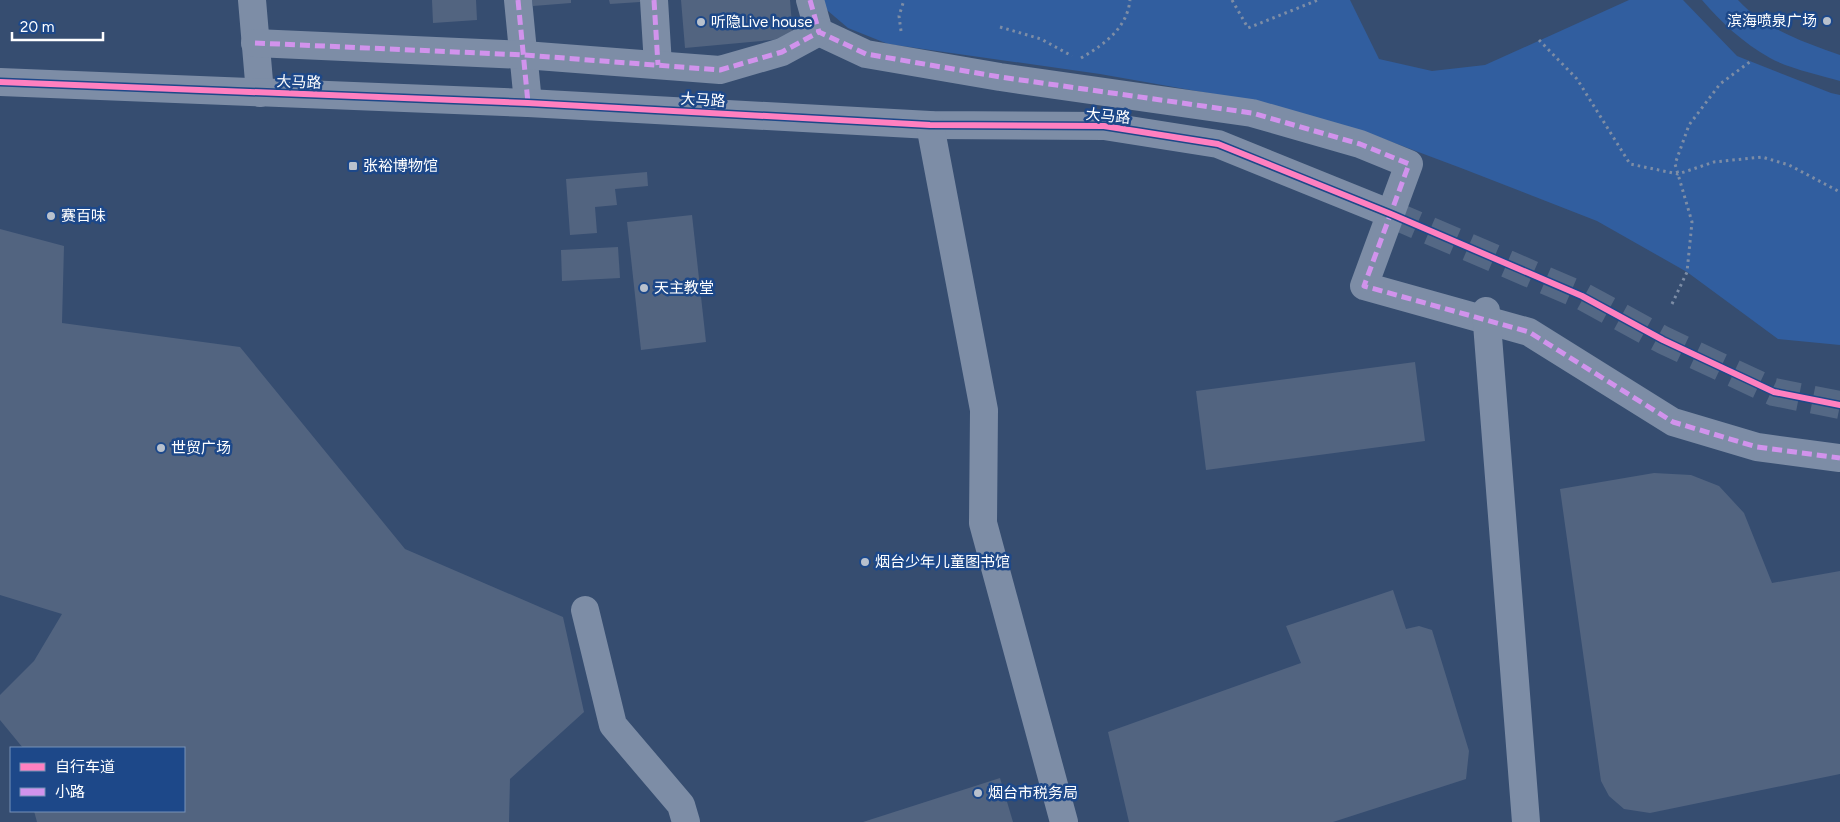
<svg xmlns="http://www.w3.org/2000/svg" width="1840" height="822" font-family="Figtree,'Noto Sans SC',sans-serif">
<rect width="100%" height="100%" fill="#364d70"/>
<g fill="#315e9f">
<polygon points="821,0 1350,0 1379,59 1432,71 1485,65 1629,0 1683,0 1737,56 1831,93 1840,95 1840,345 1778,339 1687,272 1597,221 1461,168 1365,132 1264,103 1100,74 888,44 848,28 821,5"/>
<path d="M 1702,0 L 1738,0 C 1765,29 1804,42 1840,55 L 1840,81 C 1819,75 1788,68 1770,58 C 1743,43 1721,22 1702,0 Z"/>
</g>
<g fill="#526480">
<polygon points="432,0 476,0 477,20 433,23"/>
<polygon points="532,0 571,0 571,3 533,6"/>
<polygon points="609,0 640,0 640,2 610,4"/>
<polygon points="681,0 790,0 793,38 685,48"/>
<polygon points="647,172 648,186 615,189 617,205 595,207 597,233 570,235 566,179"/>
<polygon points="692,215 706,342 641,350 627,222"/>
<polygon points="0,229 64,246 62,323 240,347 405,549 563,617 584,712 510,779 509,822 37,822 34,811 184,811 184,748 23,748 0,720 0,695 34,661 62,614 0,595"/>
<polygon points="618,247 620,278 562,281 561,250"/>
<polygon points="1415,362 1425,441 1206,470 1196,391"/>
<polygon points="1654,473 1691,475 1719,486 1744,513 1772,583 1840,571 1840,774 1650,813 1624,809 1609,796 1601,781 1560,489"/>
<polygon points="1393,590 1406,629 1419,626 1432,630 1469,751 1466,779 1333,822 1129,822 1108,732 1301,663 1286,626"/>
<polygon points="1000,778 1013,822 863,822"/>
</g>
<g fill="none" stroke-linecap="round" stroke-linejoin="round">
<polyline stroke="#546885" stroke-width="28" stroke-dasharray="28 14" stroke-linecap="butt" points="1391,214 1582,296 1663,340 1774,392 1840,405"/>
<g stroke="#7d8da6" stroke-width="3" stroke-dasharray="2.5 4" stroke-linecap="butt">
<polyline points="1232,0 1248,28 1318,0"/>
<polyline points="1000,27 1041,39 1072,56"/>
<polyline points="901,31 899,16 904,0"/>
<polyline points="1539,40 1577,79 1630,164 1678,174 1714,162 1762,157 1789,165 1840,192"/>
<path d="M 1081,58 C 1105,44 1127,28 1130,0"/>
<polyline points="1672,304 1687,272 1692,222 1675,164 1689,125 1720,84 1751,61"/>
</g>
<g stroke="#7d8da6" stroke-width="28">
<polyline points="252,0 260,93"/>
<polyline points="518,0 528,103"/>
<polyline points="654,0 658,65"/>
<polyline points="810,0 819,32 866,54 1000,77 1252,113 1360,144 1409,164 1364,286 1529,332 1673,422 1757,447 1840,458"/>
<polyline points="255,43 524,55 720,70 782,52 819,32"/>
<polyline points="0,82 528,103 930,125 1104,126 1218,144 1391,214"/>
<polyline points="930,125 984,410 983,523 1064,822"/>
<polyline points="1486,311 1526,822"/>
<polyline points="585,610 613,725 681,805 686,822"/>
</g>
<g stroke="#d193ec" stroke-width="5" stroke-dasharray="10 5" stroke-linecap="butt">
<polyline points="518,0 528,103"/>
<polyline points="654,0 658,65"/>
<polyline points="810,0 819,32 866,54 1000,77 1252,113 1360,144 1409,164 1364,286 1529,332 1673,422 1757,447 1840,458"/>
<polyline points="255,43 524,55 720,70 782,52 819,32"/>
</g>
<defs>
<polyline id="cycleway" points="0,82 528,103 930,125 1104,126 1218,144 1391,214 1582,296 1663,340 1774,392 1840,405"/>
</defs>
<use href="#cycleway" stroke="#1d4889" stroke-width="9"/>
<use href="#cycleway" stroke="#ff80c0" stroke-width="6"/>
</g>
<g fill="#b9c1cd" stroke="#1d4889" stroke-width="2">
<circle cx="1827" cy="21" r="5"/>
<circle cx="701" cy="22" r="5"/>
<rect x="348" y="161" width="10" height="10" rx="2.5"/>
<circle cx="51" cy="216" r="5"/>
<circle cx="644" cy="288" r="5"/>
<circle cx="161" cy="448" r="5"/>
<circle cx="865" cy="562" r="5"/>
<circle cx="978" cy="793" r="5"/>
</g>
<g text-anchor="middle" stroke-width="5" stroke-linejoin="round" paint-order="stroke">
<g font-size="15" fill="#fff" stroke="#1d4889" text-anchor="start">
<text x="1817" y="26" text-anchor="end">滨海喷泉广场</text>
<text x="711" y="27">听隐Live house</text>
<text x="363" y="171">张裕博物馆</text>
<text x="61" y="221">赛百味</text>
<text x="654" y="293">天主教堂</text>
<text x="171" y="453">世贸广场</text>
<text x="875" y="567">烟台少年儿童图书馆</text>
<text x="988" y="798">烟台市税务局</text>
</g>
<g font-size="15" fill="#fff" stroke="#1d4889">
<text transform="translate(299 82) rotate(2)" y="5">大马路</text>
<text transform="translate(703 100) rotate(3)" y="5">大马路</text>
<text transform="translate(1108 116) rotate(5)" y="5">大马路</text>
</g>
</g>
<rect x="10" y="747" width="175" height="65" fill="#1d4889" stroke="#7791b8"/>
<rect x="20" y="763" width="25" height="8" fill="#ff80c0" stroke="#7791b8"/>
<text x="55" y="772" font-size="15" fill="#ffffff">自行车道</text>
<rect x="20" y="788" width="25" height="8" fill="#d193ec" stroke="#7791b8"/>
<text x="55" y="797" font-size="15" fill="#ffffff">小路</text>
<path d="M12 32v8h91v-8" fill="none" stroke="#ffffff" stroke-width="2.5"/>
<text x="20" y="32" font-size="15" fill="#ffffff" stroke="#1d4889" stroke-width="4" paint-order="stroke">20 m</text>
</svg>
